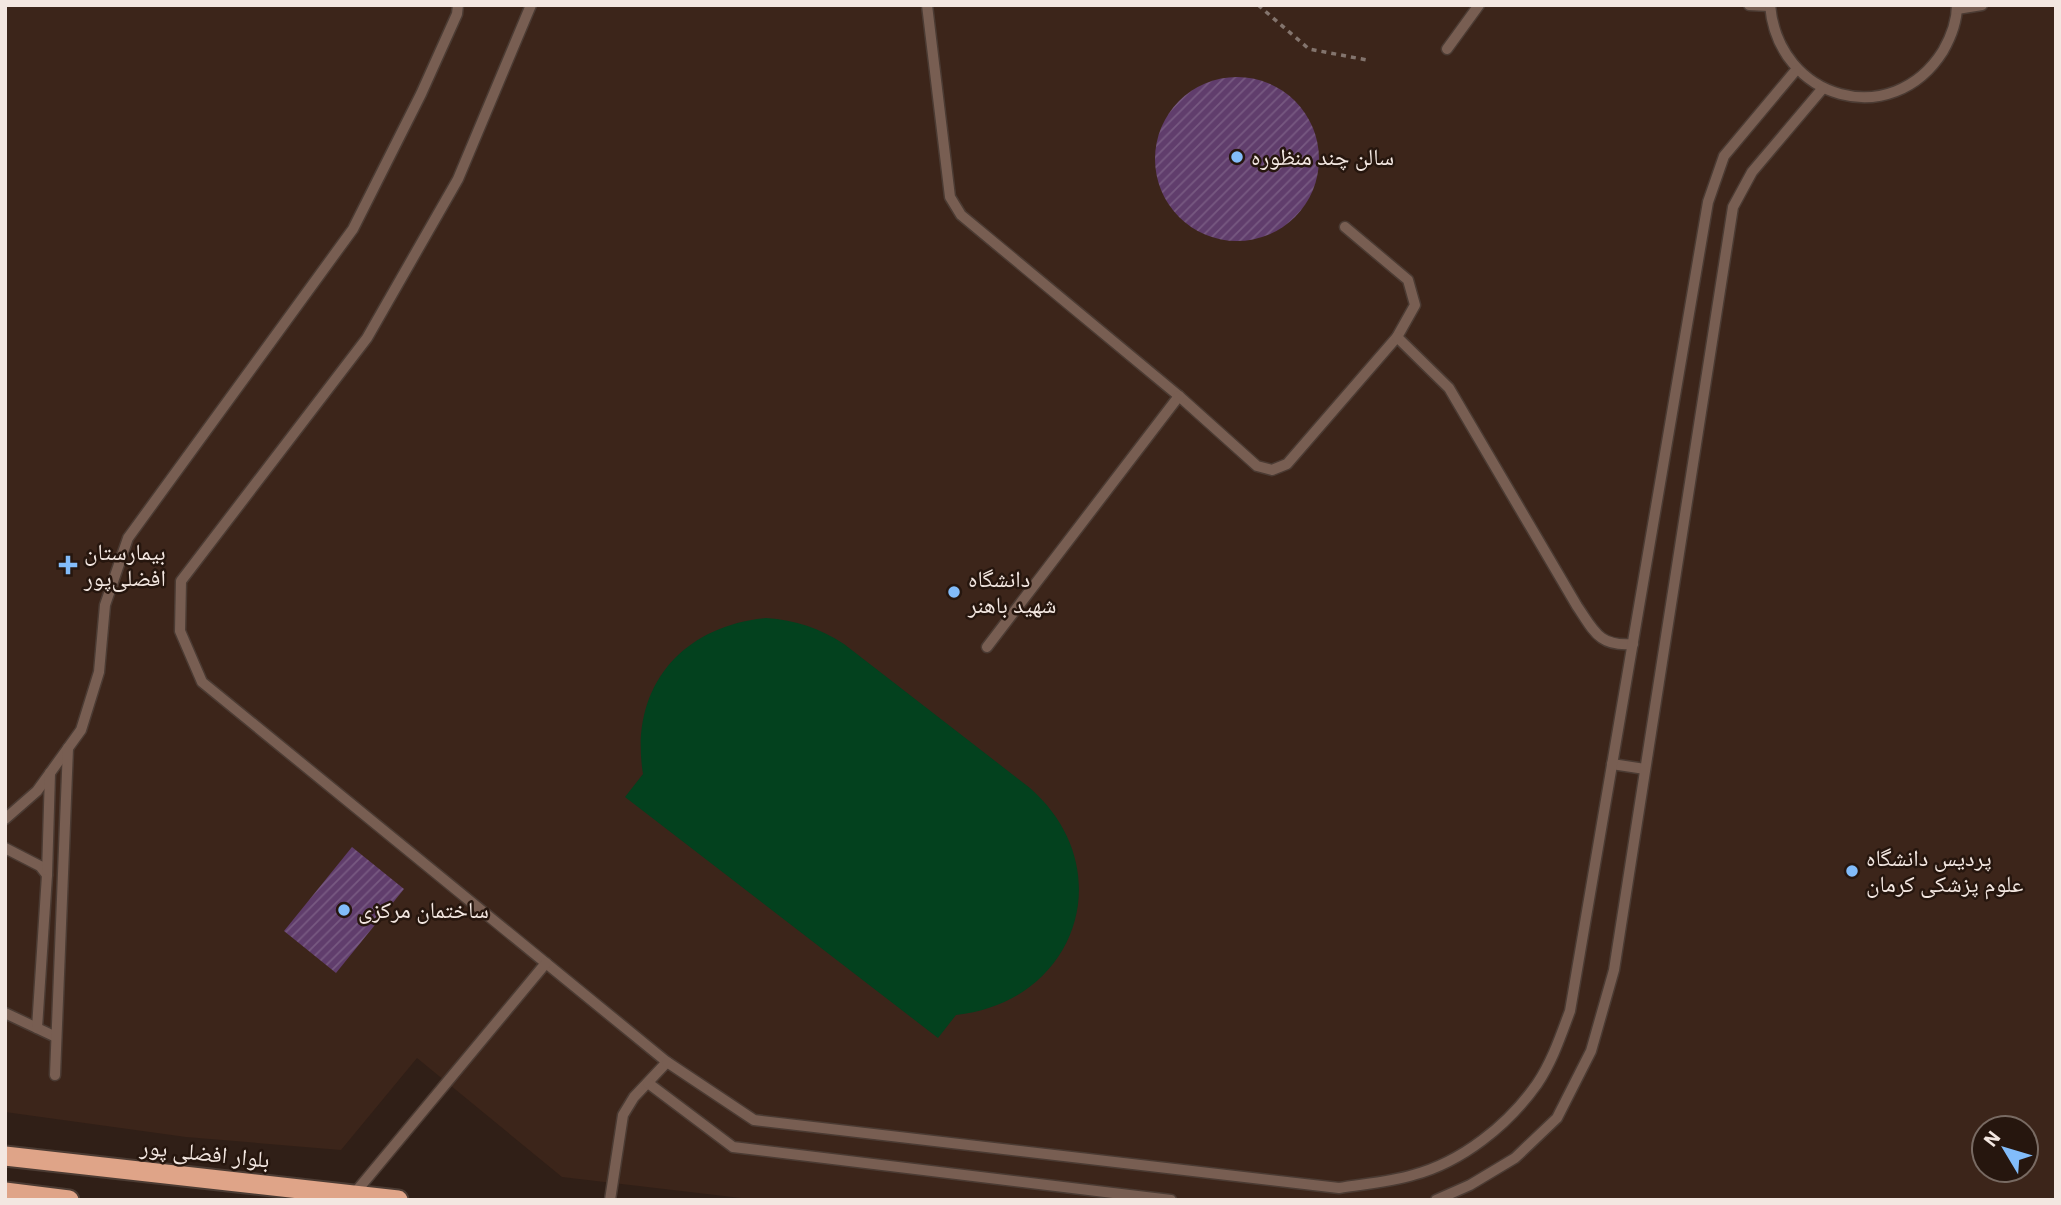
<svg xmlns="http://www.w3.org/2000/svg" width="2061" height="1205" font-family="'IBM Plex Sans','Noto Naskh Arabic',sans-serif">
<defs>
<pattern id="building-hatch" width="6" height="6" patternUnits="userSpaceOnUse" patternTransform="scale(1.75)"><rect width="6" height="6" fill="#603d6c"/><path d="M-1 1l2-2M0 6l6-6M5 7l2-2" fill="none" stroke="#775981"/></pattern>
</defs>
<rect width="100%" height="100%" fill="#301f17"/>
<path fill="#3c251a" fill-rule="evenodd" d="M 5,5 L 2056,5 L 2056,1200 L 758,1200 L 562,1177 L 417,1058 L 341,1150 L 186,1137 L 5,1112 ZM 1984,1128 L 2026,1128 L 2026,1170 L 1984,1170 Z"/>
<path fill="#03411e" d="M 766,618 C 796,620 819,628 844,644 L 1030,788 C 1122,869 1077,1002 956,1015 L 938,1038 L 625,797 L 643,774 C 629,688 681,626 766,618 Z"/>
<g fill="url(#building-hatch)">
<circle cx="1237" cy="159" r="82"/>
<polygon points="352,847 404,889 336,973 284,931"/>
</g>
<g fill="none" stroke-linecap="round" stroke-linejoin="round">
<defs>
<g id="service">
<polyline points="531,5 458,179 367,338 181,581 180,631 202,682 667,1062 634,1097 623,1115 610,1200"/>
<polyline points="927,5 950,197 961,215 1179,396 1257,466 1272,470 1287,464 1397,337 1415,305 1408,280 1345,227"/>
<polyline points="1749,5 1770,6"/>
<path d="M 1770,5 C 1778,100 1892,132 1943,51 C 1951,37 1957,21 1957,5"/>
<polyline points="1957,9 1982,5"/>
<polyline points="1447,49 1479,5"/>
<path d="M 1397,337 L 1449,388 L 1577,606 C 1594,631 1599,647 1633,644"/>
<polyline points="987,647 1179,396"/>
<polyline points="1612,764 1645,769"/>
<polyline points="5,819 37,791 81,730 99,672 105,605 128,538 353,229 421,94 457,14 458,5"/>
<polyline points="5,848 40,866 47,875"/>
<polyline points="5,1013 56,1037"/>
<polyline points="37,1028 47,875 50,773"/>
<path d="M 667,1062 L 754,1120 L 1339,1188 C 1363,1184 1390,1182 1413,1175 C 1462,1162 1508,1125 1537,1084 C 1552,1062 1561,1035 1570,1011 L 1708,202 L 1724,156 L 1796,70"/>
<polyline points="55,1075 68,748"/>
<polyline points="648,1083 733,1147 1171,1200"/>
<polyline points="354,1194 546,963"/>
<polyline points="1436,1200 1470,1185 1515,1158 1557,1118 1591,1051 1614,970 1733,207 1752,172 1823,88"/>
</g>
<g id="trunk">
<polyline points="5,1156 398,1200"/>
<polyline points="5,1192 69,1200"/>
</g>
</defs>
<use href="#service" stroke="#4b3b33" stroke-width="13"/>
<use href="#trunk" stroke="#4b3b33" stroke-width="23"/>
<polyline stroke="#83746d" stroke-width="3.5" stroke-dasharray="5 5" stroke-linecap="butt" points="1258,5 1309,49 1367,60"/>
<use href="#service" stroke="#785e52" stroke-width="10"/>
<use href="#trunk" stroke="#dfa488" stroke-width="19"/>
</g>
<g fill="#82bcfa" stroke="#26160e" stroke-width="2.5">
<circle cx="1237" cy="157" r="7"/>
<path d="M64.5 554.5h7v7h7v7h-7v7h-7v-7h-7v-7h7z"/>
<circle cx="954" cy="592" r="7"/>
<circle cx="1852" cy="871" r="7"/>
<circle cx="344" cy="910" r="7"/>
</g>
<g text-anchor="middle" stroke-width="5" stroke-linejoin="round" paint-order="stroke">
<g font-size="23" fill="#f3e7e1" stroke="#26160e" text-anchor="start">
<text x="1251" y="165">سالن چند منظوره</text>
<text x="84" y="560">بیمارستان<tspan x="84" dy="26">افضلی‌پور</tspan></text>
<text x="968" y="587">دانشگاه<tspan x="968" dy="26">شهید باهنر</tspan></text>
<text x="1866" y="866">پردیس دانشگاه<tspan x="1866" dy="26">علوم پزشکی کرمان</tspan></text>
<text x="358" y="918">ساختمان مرکزی</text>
</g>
<g font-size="23" fill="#f3e7e1" stroke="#26160e">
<text transform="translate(205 1153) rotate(6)" y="8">بلوار افضلی پور</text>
</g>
</g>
<rect width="2061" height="1205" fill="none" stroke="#f3e7e1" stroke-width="14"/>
<g transform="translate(2005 1149) rotate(308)"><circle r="33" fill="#26160e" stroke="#786a62" stroke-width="2"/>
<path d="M0-5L12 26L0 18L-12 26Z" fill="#82bcfa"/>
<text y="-10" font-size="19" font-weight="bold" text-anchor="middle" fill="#f3e7e1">N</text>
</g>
</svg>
